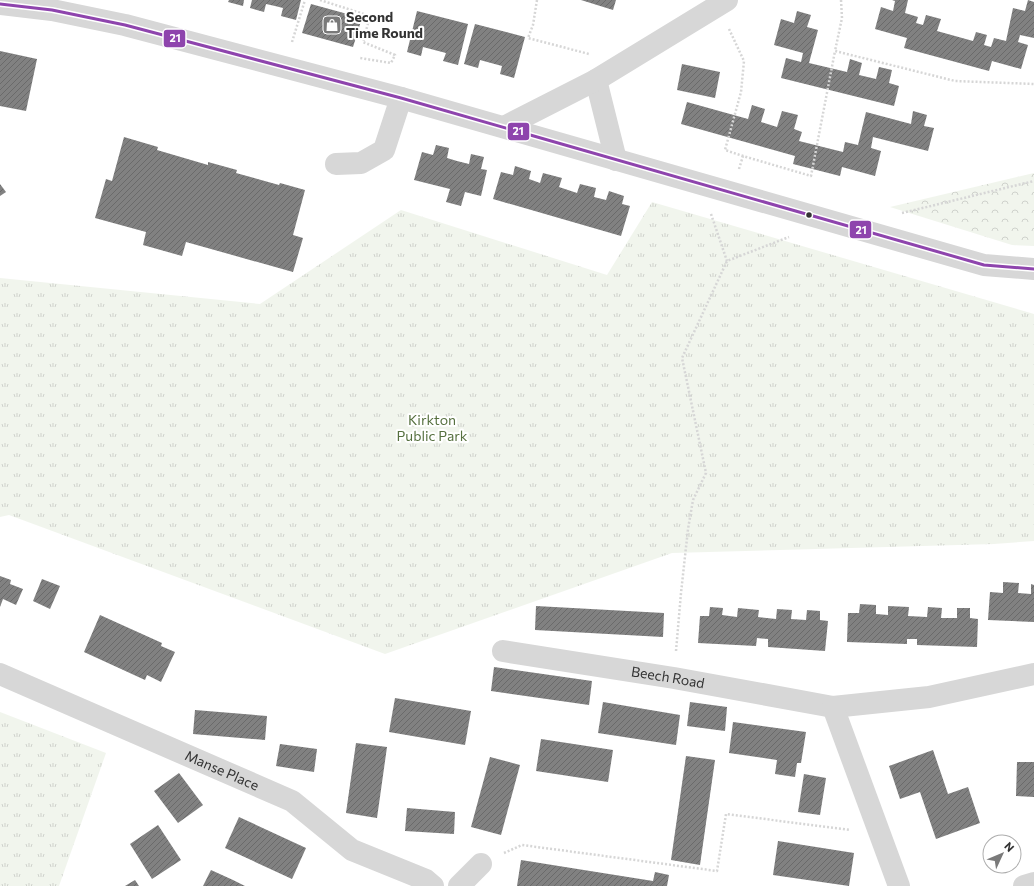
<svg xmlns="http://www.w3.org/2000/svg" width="1034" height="886" font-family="Commissioner,sans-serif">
<defs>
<pattern id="forest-crowns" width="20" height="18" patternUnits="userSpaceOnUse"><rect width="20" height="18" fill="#f1f5ed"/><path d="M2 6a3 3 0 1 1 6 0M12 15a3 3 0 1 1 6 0" fill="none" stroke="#cfd2cc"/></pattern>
<pattern id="park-tufts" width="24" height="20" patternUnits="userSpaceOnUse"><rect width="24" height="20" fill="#f1f5ed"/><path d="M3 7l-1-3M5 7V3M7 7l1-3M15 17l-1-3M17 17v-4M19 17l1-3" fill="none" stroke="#cfd2cc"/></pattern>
<pattern id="building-hatch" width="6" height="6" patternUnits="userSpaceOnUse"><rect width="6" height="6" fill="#818181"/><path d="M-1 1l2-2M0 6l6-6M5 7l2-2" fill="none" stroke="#6a6a6a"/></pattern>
</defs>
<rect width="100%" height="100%" fill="#fff"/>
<polygon fill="url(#forest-crowns)" points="1034,173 1034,246 1012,245 890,207"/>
<g fill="url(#park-tufts)">
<polygon points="652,202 1034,314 1034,541 994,544 672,553 385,654 9,515 0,517 0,278 260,304 401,210 607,275"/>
<polygon points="0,712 106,753 59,886 0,886"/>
</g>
<g fill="url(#building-hatch)">
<polygon points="229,0 244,0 243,6 228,2"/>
<polygon points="252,0 301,0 296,20 281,16 283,8 275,6 266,4 264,12 250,8"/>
<polygon points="581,0 616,0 613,10"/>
<polygon points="892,0 908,0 905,13 918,17 916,23 923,25 926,15 941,19 937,31 973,41 976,32 987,35 984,45 991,47 994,38 1006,41 1013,8 1025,11 1028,0 1034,2 1034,38 1020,35 1018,42 1028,45 1021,69 992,61 989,71 904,48 907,38 875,29 881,7 893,11 895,1"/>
<polygon points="311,4 362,18 353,47 302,33"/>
<polygon points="417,11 468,24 458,65 443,61 446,53 423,47 421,56 407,52"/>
<polygon points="797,11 811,15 807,27 818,30 809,63 847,72 850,59 862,63 859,75 876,79 879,67 892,70 889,83 899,86 894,106 781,78 786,58 801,62 803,53 774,45 781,19 794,23"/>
<polygon points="475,24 525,37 514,78 500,74 502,66 480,60 478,68 464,64"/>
<polygon points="0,51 37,59 26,111 0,106"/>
<polygon points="682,64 720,72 715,98 677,90"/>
<polygon points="687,102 748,119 752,105 765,109 761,122 777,127 782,111 798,115 794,129 802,132 799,141 843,152 845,142 858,145 866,112 911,124 913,111 927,115 924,126 934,128 928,151 873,137 871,148 881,151 875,176 842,167 840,176 793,164 795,156 681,124"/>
<polygon points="124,137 158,147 157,150 208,165 208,162 237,170 236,173 279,185 280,183 305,190 293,235 303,238 293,272 186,242 182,256 143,245 146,232 95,218 106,179 112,181"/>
<polygon points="436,145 449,148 447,158 457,161 469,164 471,154 484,157 481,169 487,170 481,196 465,192 461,206 446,202 450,189 414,180 422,152 433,155"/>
<polygon points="515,166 531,171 529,179 540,183 543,173 562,178 559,187 577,193 580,184 596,188 594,197 606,200 609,191 624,196 622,204 630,206 621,236 493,199 501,172 513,175"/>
<polygon points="0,184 6,192 0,196"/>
<polygon points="0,576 11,580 10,584 23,589 16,605 3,599 0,607"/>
<polygon points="42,579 60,586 50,609 33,601"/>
<polygon points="1003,582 1019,583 1018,593 1031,594 1031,584 1034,585 1034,622 988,620 990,592 1003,593"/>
<polygon points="860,604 876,605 876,614 888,615 888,606 909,607 908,616 927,617 928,607 942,608 941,618 957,618 957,608 970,608 970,618 978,619 977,647 917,645 917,639 907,639 907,644 847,642 848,613 859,613"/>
<polygon points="536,606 664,613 663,637 535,630"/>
<polygon points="710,607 723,608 722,615 737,617 738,608 759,610 758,617 776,619 777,609 792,610 791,619 806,620 807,610 820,611 820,620 828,621 825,651 768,647 768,639 757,638 756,646 698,643 700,616 709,616"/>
<polygon points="100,615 162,643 161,646 175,652 161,682 147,675 145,680 84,652"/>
<polygon points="494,667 592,681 589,705 491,691"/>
<polygon points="395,698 471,711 465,745 389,732"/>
<polygon points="603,702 680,715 676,745 598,733"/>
<polygon points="690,702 727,707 725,731 687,726"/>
<polygon points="195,710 267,716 265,740 193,734"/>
<polygon points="733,722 806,732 801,763 797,763 795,777 775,774 777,760 729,753"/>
<polygon points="541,739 613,750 608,782 536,771"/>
<polygon points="356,743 387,747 377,818 346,813"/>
<polygon points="280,744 317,749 314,772 276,766"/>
<polygon points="933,750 948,794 968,787 980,823 936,839 920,792 900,799 889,766"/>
<polygon points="686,756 715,760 700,865 671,860"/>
<polygon points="490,757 520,765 501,835 471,827"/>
<polygon points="1017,762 1034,762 1034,797 1016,796"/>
<polygon points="179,773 203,805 178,823 154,791"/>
<polygon points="804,774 826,778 820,815 798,812"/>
<polygon points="407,808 455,812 454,834 405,831"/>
<polygon points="239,817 306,848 292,879 225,848"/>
<polygon points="158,825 181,860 152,879 130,844"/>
<polygon points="778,841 854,853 849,886 773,875"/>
<polygon points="521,860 653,881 655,872 669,875 667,886 517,886"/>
<polygon points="211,870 233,880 245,886 203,886"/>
<polygon points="135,880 139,886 125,886"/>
</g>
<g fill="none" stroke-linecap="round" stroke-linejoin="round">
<g stroke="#d6d6d6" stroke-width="2.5" stroke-dasharray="2 2" stroke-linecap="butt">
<polyline points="320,0 370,16 363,42 395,55 391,63 360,58"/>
<polyline points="537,0 533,25 528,38 589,54"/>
<polyline points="841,0 842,18 835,51 955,81 1034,84"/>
<polyline points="729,29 744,61 741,92 725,150 743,156"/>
<polyline points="292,42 305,0"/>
<polyline points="739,169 743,156 811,176 835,51"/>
<polyline points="902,213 1034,181"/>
<polyline points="711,214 727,261"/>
<polyline points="676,651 681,593 688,529 693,500 706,473 682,358 727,261 789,237"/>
<polyline points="504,853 522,845 717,871 726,814 850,830"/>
</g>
<g stroke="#d7d7d7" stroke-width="22">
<polyline points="0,4 52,10 125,25 401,98 984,265 1034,269"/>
<polyline points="596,80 616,160"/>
<polyline points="504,127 596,80 727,0"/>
<polyline points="336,164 361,163 384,150 401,98"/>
<path id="s1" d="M 503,651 L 674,678 L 833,707 L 929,697 L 1034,674"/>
<path id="s2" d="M 0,674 L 292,801 L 352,850 L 426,880 L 433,886"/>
<polyline points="833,707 899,886"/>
<polyline points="459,886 481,864"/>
<polyline points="1024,886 1034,883"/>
</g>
<defs>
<polyline id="bus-1" points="0,4 52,10 125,25 401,98 984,265 1034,269"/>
</defs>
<use href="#bus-1" stroke="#fff" stroke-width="6"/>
<use href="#bus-1" stroke="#8e44ad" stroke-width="3"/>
</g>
<defs>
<symbol id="shop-square" viewBox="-11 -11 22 22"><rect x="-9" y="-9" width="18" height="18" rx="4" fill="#7a7a7a" stroke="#fff"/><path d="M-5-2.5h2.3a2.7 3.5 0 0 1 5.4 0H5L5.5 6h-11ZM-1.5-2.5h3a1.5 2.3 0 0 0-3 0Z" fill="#fff"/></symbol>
</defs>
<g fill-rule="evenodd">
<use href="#shop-square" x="321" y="14" width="22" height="22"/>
</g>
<circle fill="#333" stroke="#fff" stroke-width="1.5" cx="809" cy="215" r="3.5"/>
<g text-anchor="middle" stroke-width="4" stroke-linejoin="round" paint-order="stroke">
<g font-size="14" font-weight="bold" fill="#333" stroke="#fff" text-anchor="start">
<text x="346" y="22">Second<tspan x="346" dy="16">Time Round</tspan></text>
</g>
<g font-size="14" fill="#56703f" stroke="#fff">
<text x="432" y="425">Kirkton<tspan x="432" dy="16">Public Park</tspan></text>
</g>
<g font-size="14" fill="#333" stroke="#fff">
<text dy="5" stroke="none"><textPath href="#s1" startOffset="167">Beech Road</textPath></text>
<text dy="5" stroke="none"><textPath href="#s2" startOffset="242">Manse Place</textPath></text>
</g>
</g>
<g stroke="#fff" stroke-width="1.5">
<rect x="163" y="29" width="23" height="19" rx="4" fill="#8e44ad"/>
<rect x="507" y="122" width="23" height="19" rx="4" fill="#8e44ad"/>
<rect x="849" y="220" width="23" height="19" rx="4" fill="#8e44ad"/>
</g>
<g font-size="11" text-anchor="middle" font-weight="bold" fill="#fff">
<text x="175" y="42">21</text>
<text x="518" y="135">21</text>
<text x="861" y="234">21</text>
</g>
<g transform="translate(1002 854) rotate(46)"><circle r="19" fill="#ffffff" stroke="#adadad"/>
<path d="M0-3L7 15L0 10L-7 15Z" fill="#7a7a7a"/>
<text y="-6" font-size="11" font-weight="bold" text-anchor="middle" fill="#333333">N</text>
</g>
</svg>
